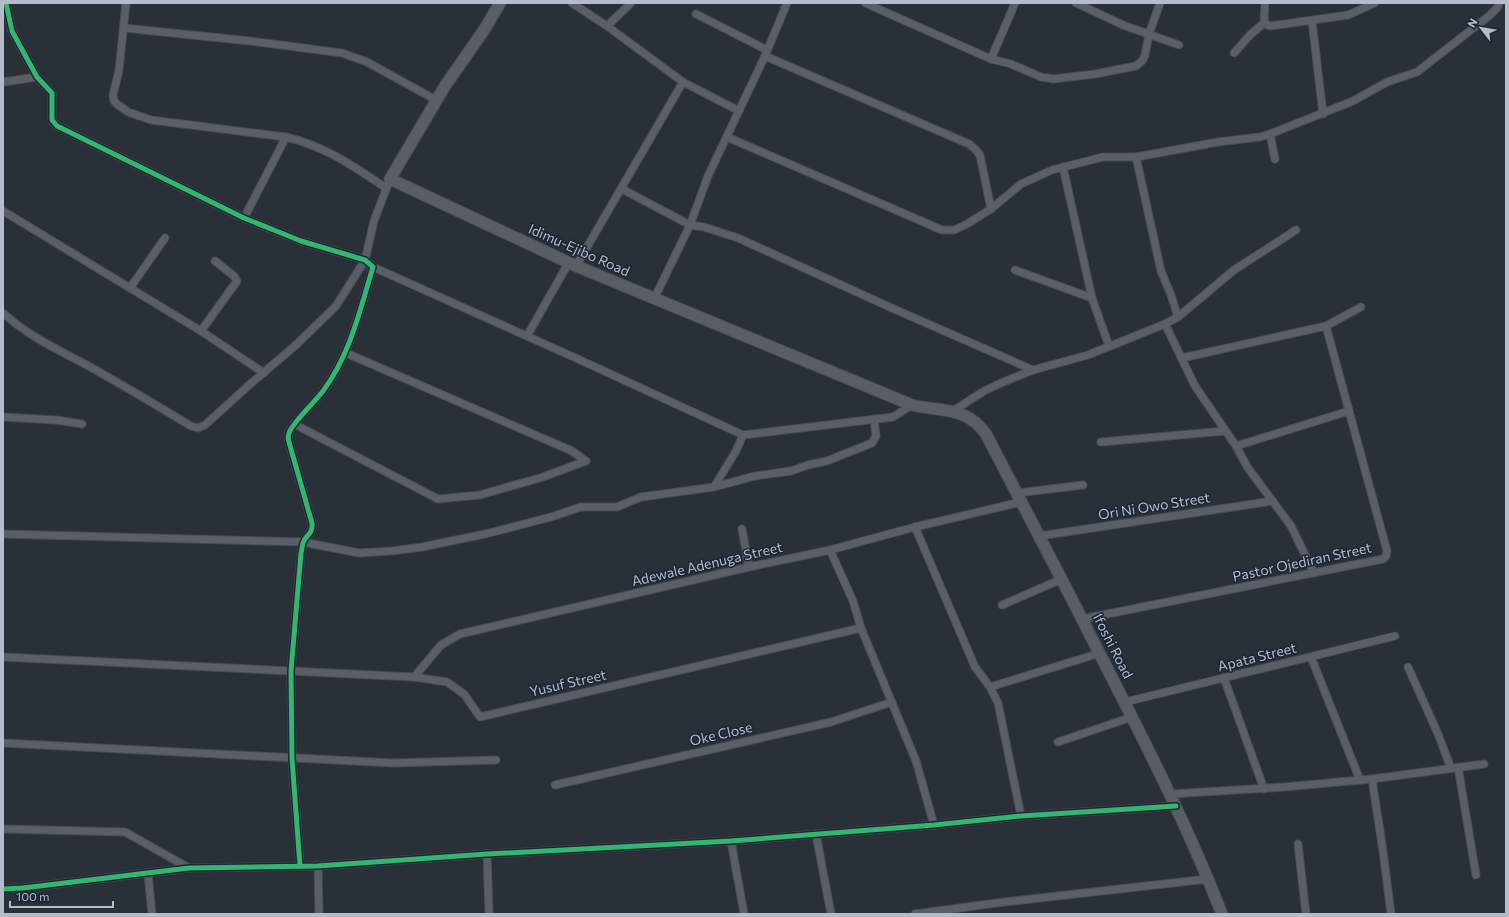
<svg xmlns="http://www.w3.org/2000/svg" width="1509" height="917" font-family="Commissioner,sans-serif">
<rect width="100%" height="100%" fill="#2a3038"/>
<g fill="none" stroke-linecap="round" stroke-linejoin="round">
<defs>
<g id="street">
<path d="M 6,3 L 12,31 L 37,77 L 52,93 L 52,120 L 57,126 L 244,218 L 301,241 L 365,260 L 373,267 C 360,310 350,355 323,391 C 315,402 292,423 289,433 C 288,436 288,439 289,442 L 312,523 C 313,535 306,534 303,543 C 302,546 302,550 301,553 L 291,671 L 292,758 L 300,866"/>
<path d="M 126,3 L 119,70 L 113,95 L 114,101 L 117,104 L 128,112 L 151,120 L 286,137 C 325,146 353,166 386,188"/>
<polyline points="572,3 607,26 683,82 739,111"/>
<polyline points="865,3 991,59 1011,64 1041,77 1053,79 1095,74 1136,66 1142,61 1145,55 1149,34 1160,3"/>
<polyline points="1076,3 1123,25 1179,45"/>
<polyline points="1265,3 1264,23 1270,26 1348,15 1375,3"/>
<polyline points="696,14 767,50"/>
<polyline points="1312,21 1323,114"/>
<polyline points="607,26 631,3"/>
<polyline points="124,28 250,41 342,53 367,62 436,100"/>
<polyline points="1234,53 1250,35 1264,23"/>
<polyline points="765,56 969,144 975,149 980,155 991,209"/>
<polyline points="991,59 1015,3"/>
<polyline points="3,82 37,77"/>
<polyline points="1270,134 1275,159"/>
<polyline points="727,137 942,230 954,230 967,224 991,209 1021,184 1052,170 1103,157 1136,157 1218,142 1260,137 1270,134 1353,101 1387,82 1417,72 1489,16 1498,7 1499,3"/>
<polyline points="1136,157 1161,271 1171,295 1178,317"/>
<polyline points="1063,167 1092,298 1109,346"/>
<polyline points="622,189 690,225 704,227 738,238 894,309 1033,370"/>
<polyline points="3,211 201,331 264,373"/>
<polyline points="244,218 286,137"/>
<polyline points="576,266 683,82"/>
<polyline points="373,267 578,359 743,435"/>
<polyline points="1015,270 1092,298"/>
<polyline points="130,288 165,238"/>
<polyline points="654,299 690,225 708,176 765,56 787,3"/>
<path d="M 3,313 C 29,337 63,352 94,369 C 126,387 159,407 191,426 L 198,428 L 205,425 L 248,386 L 297,344 L 336,306 L 365,260 L 374,221 L 390,179"/>
<polyline points="1165,324 1195,386 1236,446 1248,468 1291,526 1314,573"/>
<polyline points="201,331 237,281 234,276 215,261"/>
<polyline points="527,336 569,262"/>
<polyline points="346,353 572,451 586,461"/>
<polyline points="1182,358 1326,326 1361,307"/>
<polyline points="953,411 984,391 1001,383 1033,370 1088,355 1165,324 1178,317 1234,270 1296,230"/>
<polyline points="3,417 56,420 82,424"/>
<polyline points="294,424 438,499 480,495 543,477 586,461"/>
<polyline points="1101,442 1225,431"/>
<polyline points="1236,446 1349,411"/>
<polyline points="714,487 755,476 791,471 808,465 827,461 872,443 876,436 874,419"/>
<polyline points="1017,493 1083,485"/>
<polyline points="915,527 975,667 990,687 998,703 1021,816"/>
<polyline points="742,529 749,567"/>
<polyline points="3,534 303,542 359,553 392,551 422,547 485,534 551,517 581,507 617,507 641,497 714,487 736,451 743,435 893,417 912,405"/>
<polyline points="1039,536 1273,501"/>
<polyline points="830,550 853,601 861,628 916,761 934,825"/>
<polyline points="1002,605 1062,579"/>
<polyline points="1082,619 1383,559 1386,556 1387,551 1326,326"/>
<polyline points="3,657 414,677 447,682 464,694 480,717 861,628"/>
<polyline points="1311,657 1360,780"/>
<polyline points="1408,667 1438,734 1451,768"/>
<polyline points="414,677 441,645 460,634 749,567 830,550 915,527 1021,502"/>
<polyline points="1224,678 1264,789"/>
<polyline points="990,687 1100,653"/>
<polyline points="1125,702 1395,636"/>
<polyline points="1058,742 1132,717"/>
<polyline points="3,743 393,763 496,760"/>
<polyline points="1458,767 1476,875"/>
<polyline points="1372,779 1383,851 1391,914"/>
<polyline points="555,785 831,722 892,702"/>
<polyline points="1171,794 1284,787 1372,779 1484,764"/>
<polyline points="3,829 125,832 189,868"/>
<polyline points="816,834 831,914"/>
<polyline points="731,841 744,914"/>
<polyline points="1298,844 1306,914"/>
<polyline points="487,854 489,914"/>
<polyline points="318,866 319,914"/>
<polyline points="148,873 152,914"/>
<polyline points="3,889 23,888 189,868 318,866 487,854 731,841 934,825 1021,816 1176,806"/>
<polyline points="915,914 1004,902 1208,879"/>
</g>
<path id="secondary" d="M 500,3 L 484,30 L 445,86 L 390,179 L 576,266 L 912,405 C 942,412 966,406 986,434 C 1028,514 1070,595 1111,676 C 1151,754 1190,832 1222,914"/>
</defs>
<use href="#street" stroke="#484c53" stroke-width="9"/>
<use href="#secondary" stroke="#484c53" stroke-width="13"/>
<use href="#street" stroke="#5a5e66" stroke-width="7"/>
<use href="#secondary" stroke="#595d64" stroke-width="11"/>
<defs>
<g id="cycleway">
<path d="M 6,3 L 12,31 L 37,77 L 52,93 L 52,120 L 57,126 L 244,218 L 301,241 L 365,260 L 373,267 C 360,310 350,355 323,391 C 315,402 292,423 289,433 C 288,436 288,439 289,442 L 312,523 C 313,535 306,534 303,543 C 302,546 302,550 301,553 L 291,671 L 292,758 L 300,866"/>
<polyline points="3,889 23,888 189,868 318,866 487,854 731,841 934,825 1021,816 1176,806"/>
</g>
</defs>
<use href="#cycleway" stroke="#1d2633" stroke-width="8"/>
<use href="#cycleway" stroke="#33b770" stroke-width="5"/>
</g>
<g text-anchor="middle" stroke-width="3" stroke-linejoin="round" paint-order="stroke">
<g font-size="14" fill="#b4bcc9" stroke="#1d2633">
<text transform="translate(579 250) rotate(24)" y="5">Idimu-Ejibo Road</text>
<text transform="translate(1154 506) rotate(-9)" y="5">Ori Ni Owo Street</text>
<text transform="translate(1302 562) rotate(-12)" y="5">Pastor Ojediran Street</text>
<text transform="translate(707 564) rotate(-13)" y="5">Adewale Adenuga Street</text>
<text transform="translate(1113 646) rotate(63)" y="5">Ifoshi Road</text>
<text transform="translate(1257 657) rotate(-14)" y="5">Apata Street</text>
<text transform="translate(568 683) rotate(-13)" y="5">Yusuf Street</text>
<text transform="translate(721 734) rotate(-13)" y="5">Oke Close</text>
</g>
</g>
<rect width="1509" height="917" fill="none" stroke="#b4bcc9" stroke-width="8"/>
<g transform="translate(1481 28) rotate(301)" stroke="#1d2633" stroke-width="3" paint-order="stroke">
<path d="M0-3L7 15L0 10L-7 15Z" fill="#b4bcc9"/>
<text y="-6" font-size="11" font-weight="bold" text-anchor="middle" fill="#b4bcc9">N</text>
</g>
<path d="M10 901v6h103v-6" fill="none" stroke="#b4bcc9" stroke-width="2"/>
<text x="16" y="901" font-size="12" fill="#b4bcc9" stroke="#1d2633" stroke-width="3" paint-order="stroke">100 m</text>
</svg>
